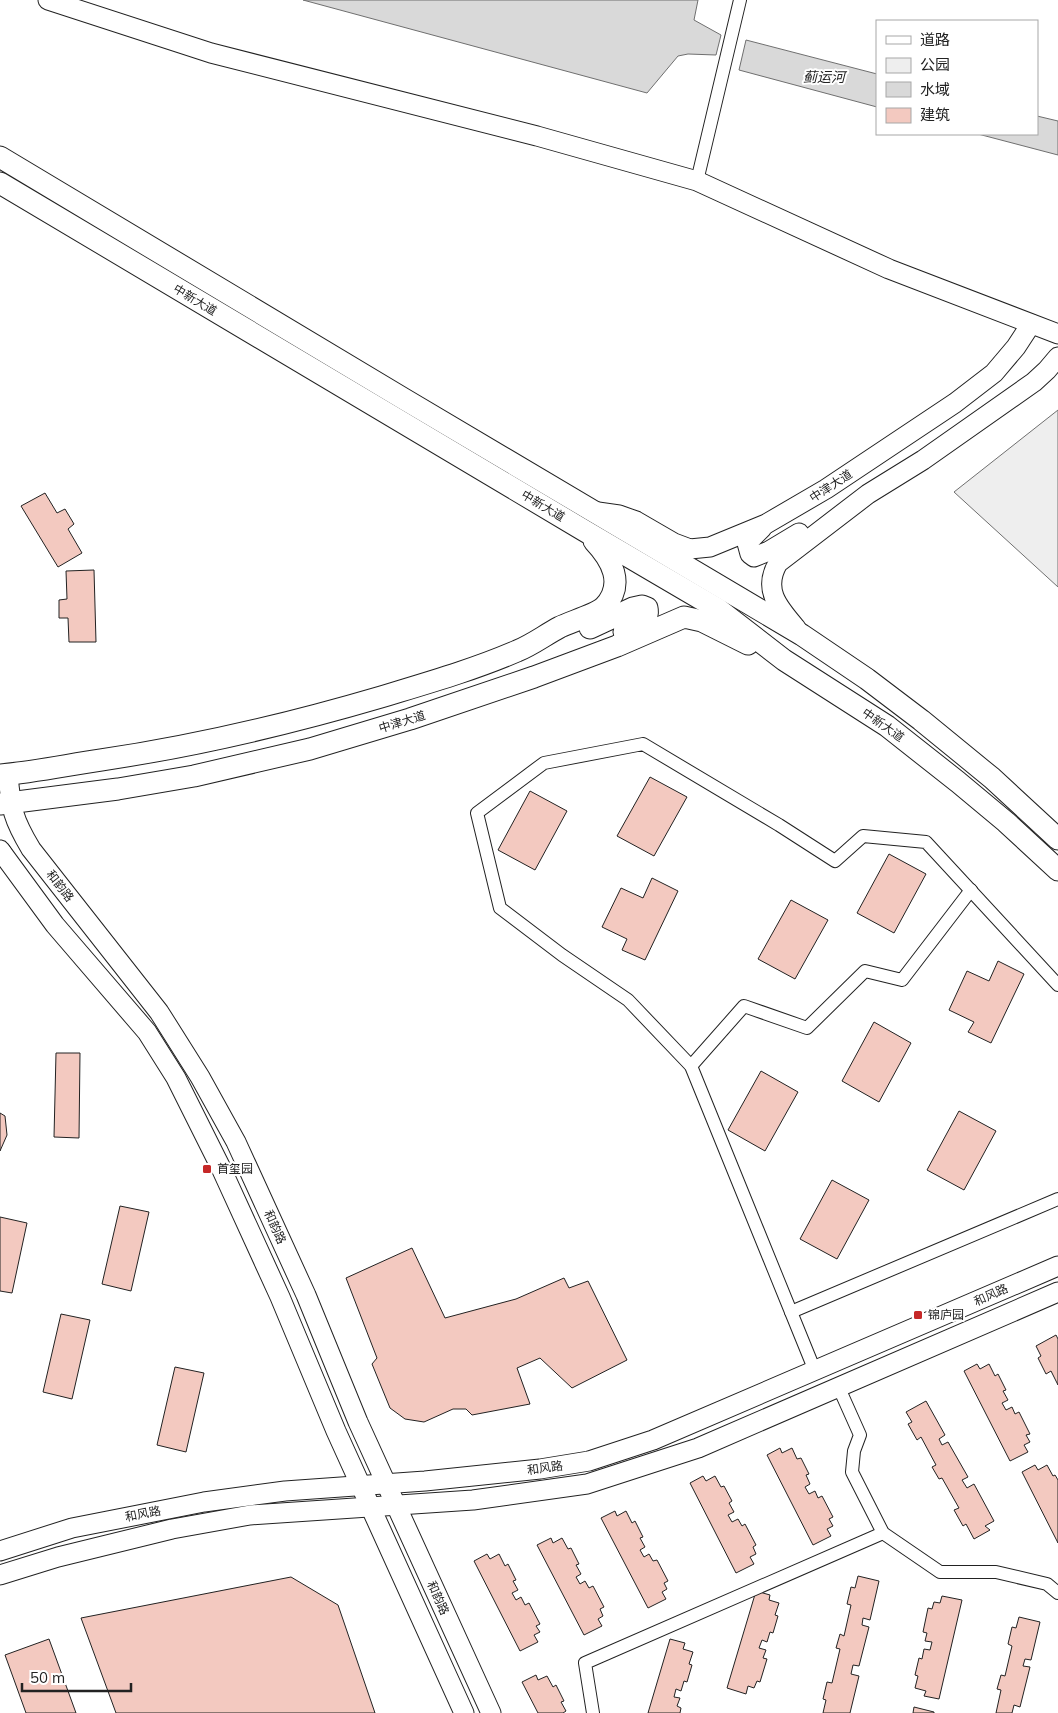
<svg xmlns="http://www.w3.org/2000/svg" width="1058" height="1713" font-family="Mulish,'Noto Sans SC',sans-serif">
<rect width="100%" height="100%" fill="#fff"/>
<polygon fill="#eee" stroke="#6f6f6f" points="1058,410 1058,587 954,492"/>
<g fill="#d9d9d9" stroke="#6f6f6f">
<polygon points="303,0 698,0 694,20 721,35 716,55 688,54 678,56 647,93"/>
<polygon points="746,40 877,74 877,107 739,70"/>
<polygon points="1037,116 1058,121 1058,155 978,134 1037,134"/>
</g>
<g fill="#f3c9c0" stroke="#222">
<polygon points="45,493 57,513 65,509 74,524 68,529 82,553 58,567 21,506"/>
<polygon points="94,570 96,642 69,642 68,618 59,618 59,600 67,599 66,571"/>
<polygon points="650,777 687,797 654,856 617,836"/>
<polygon points="530,791 567,811 535,870 498,850"/>
<polygon points="889,854 926,874 894,933 857,913"/>
<polygon points="652,878 678,891 645,960 622,950 627,939 602,927 621,888 643,898"/>
<polygon points="791,900 828,920 795,979 758,959"/>
<polygon points="998,961 1024,974 991,1043 968,1032 974,1022 949,1010 967,971 989,981"/>
<polygon points="874,1022 911,1043 879,1102 842,1081"/>
<polygon points="56,1053 80,1053 79,1138 54,1137"/>
<polygon points="761,1071 798,1092 765,1151 728,1130"/>
<polygon points="959,1111 996,1131 964,1190 927,1170"/>
<polygon points="0,1113 5,1116 7,1135 0,1151"/>
<polygon points="832,1180 869,1200 837,1259 800,1239"/>
<polygon points="120,1206 149,1212 131,1291 102,1284"/>
<polygon points="0,1217 27,1223 12,1293 0,1291"/>
<polygon points="412,1248 445,1318 516,1299 564,1278 569,1288 588,1281 627,1360 572,1388 540,1358 517,1368 530,1404 472,1415 466,1409 453,1409 424,1422 405,1419 390,1408 372,1364 377,1358 346,1278"/>
<polygon points="61,1314 90,1320 72,1399 43,1392"/>
<polygon points="1056,1335 1058,1339 1058,1385 1051,1371 1046,1374 1038,1358 1041,1356 1036,1346"/>
<polygon points="977,1364 980,1369 989,1364 995,1376 998,1374 1006,1390 1003,1391 1008,1400 1002,1403 1006,1410 1012,1407 1015,1414 1019,1412 1030,1434 1026,1435 1030,1442 1024,1445 1028,1452 1010,1461 964,1371"/>
<polygon points="175,1367 204,1373 186,1452 157,1445"/>
<polygon points="926,1401 945,1435 939,1439 942,1445 948,1442 968,1477 962,1480 967,1488 974,1484 994,1521 985,1526 990,1530 974,1539 966,1524 963,1526 954,1510 959,1508 942,1478 939,1479 932,1467 936,1465 921,1437 917,1440 908,1424 912,1422 906,1412"/>
<polygon points="780,1448 782,1453 792,1448 797,1459 801,1458 809,1474 806,1475 810,1484 805,1487 809,1494 815,1491 818,1498 822,1496 833,1517 829,1519 833,1526 827,1529 831,1536 813,1545 767,1455"/>
<polygon points="1035,1465 1038,1470 1047,1465 1053,1476 1055,1475 1058,1480 1058,1543 1022,1472"/>
<polygon points="703,1476 706,1481 715,1476 721,1487 724,1486 732,1501 729,1503 734,1512 728,1515 732,1522 738,1519 742,1526 745,1524 756,1545 753,1547 756,1554 750,1557 754,1564 736,1573 690,1483"/>
<polygon points="615,1511 617,1516 626,1511 632,1523 635,1521 643,1537 640,1538 645,1547 640,1550 644,1557 649,1554 653,1561 657,1560 668,1581 664,1583 667,1589 662,1592 666,1599 648,1608 601,1518"/>
<polygon points="551,1538 553,1543 562,1538 568,1549 571,1548 579,1564 576,1565 581,1574 576,1577 580,1584 585,1581 589,1588 593,1586 604,1607 600,1609 603,1616 598,1619 602,1626 584,1635 537,1545"/>
<polygon points="487,1554 490,1559 499,1554 505,1566 508,1564 516,1580 513,1581 518,1590 512,1593 516,1600 521,1597 525,1605 529,1603 540,1624 536,1626 540,1632 534,1635 538,1642 520,1651 474,1561"/>
<polygon points="858,1576 879,1581 870,1620 863,1618 862,1625 869,1627 859,1666 853,1665 851,1674 859,1676 850,1713 823,1713 826,1700 823,1699 827,1682 832,1683 840,1649 836,1648 840,1634 844,1636 851,1605 847,1604 851,1587 855,1588"/>
<polygon points="291,1577 338,1605 375,1713 116,1713 81,1618"/>
<polygon points="756,1591 770,1595 769,1600 779,1603 775,1615 778,1616 773,1633 770,1632 767,1642 762,1640 759,1648 766,1650 763,1658 767,1659 760,1682 757,1681 754,1688 748,1686 746,1694 727,1688"/>
<polygon points="942,1596 962,1600 939,1699 924,1696 926,1691 915,1688 918,1676 915,1675 919,1658 922,1659 924,1649 930,1650 932,1642 925,1641 927,1633 923,1632 928,1608 932,1609 934,1602 940,1603"/>
<polygon points="1019,1617 1040,1622 1031,1660 1025,1659 1023,1666 1030,1667 1020,1707 1014,1705 1012,1713 996,1713 1001,1690 997,1689 1001,1675 1005,1676 1012,1646 1008,1644 1012,1627 1016,1628"/>
<polygon points="49,1639 76,1713 26,1713 5,1655"/>
<polygon points="670,1639 685,1643 683,1649 693,1652 689,1664 692,1665 687,1682 684,1681 681,1691 676,1689 674,1697 680,1698 677,1706 681,1708 680,1713 648,1713"/>
<polygon points="536,1675 538,1680 547,1676 553,1687 556,1685 564,1701 561,1702 566,1711 563,1713 538,1713 522,1682"/>
<polygon points="914,1707 934,1712 934,1713 913,1713"/>
</g>
<g fill="none" stroke-linecap="round" stroke-linejoin="round">
<defs>
<g id="street">
<polyline points="697,181 740,0"/>
<polyline points="691,1066 744,1006 807,1028 865,971 902,980 971,890"/>
<polyline points="791,1312 1058,1199"/>
<polyline points="815,1371 691,1066 628,1000 562,955 500,908 477,813 544,763 643,744 779,825 835,861 863,836 926,842 1058,985"/>
<polyline points="839,1388 860,1435 854,1451 852,1472 883,1533 940,1572 996,1572 1047,1584 1058,1593"/>
<polyline points="593,1713 585,1663 883,1533"/>
</g>
<g id="secondary">
<polyline points="48,0 211,53 537,136 697,181 889,269 1058,334"/>
<polyline points="598,512 619,515 636,521 674,543 690,549 710,547 766,524 826,489 955,403 994,373 1016,347 1031,324"/>
<polyline points="762,528 747,543 750,554 754,557 769,551 799,533"/>
<path d="M 796,628 C 779,608 762,590 778,563 L 868,494 L 923,460 L 1034,382 L 1047,370 L 1058,357"/>
<path d="M 8,775 C 11,809 13,819 31,849 L 159,1012 L 200,1077 L 236,1142 L 306,1295 L 358,1422 L 491,1713"/>
<polyline points="0,850 55,925 147,1032 176,1078 221,1168 280,1297 336,1431 464,1713"/>
<polyline points="0,1551 72,1528 204,1502 285,1491 425,1481 540,1469 589,1461 653,1440 1058,1266"/>
<polyline points="0,1575 58,1557 172,1529 250,1515 473,1500 587,1484 698,1448 1058,1292"/>
</g>
<g id="primary">
<polyline points="0,157 404,399 802,635 867,679 921,720 992,778 1058,839"/>
<polyline points="0,183 585,531 718,609 784,660 887,726 958,782 1006,822 1058,870"/>
<path d="M 590,628 L 633,608 L 642,606 L 647,608 C 650,621 634,628 624,632"/>
<path d="M 0,775 C 34,772 67,765 101,760 C 196,746 289,724 381,697 C 427,683 473,670 517,651 C 532,645 545,635 560,627 C 570,622 597,614 604,607 C 626,584 611,559 594,541"/>
<polyline points="0,804 118,789 194,776 310,749 410,719 534,677 617,646 684,617 702,621 748,644"/>
<polyline points="0,852 2,855"/>
</g>
</defs>
<use href="#street" stroke="#222" stroke-width="14"/>
<use href="#secondary" stroke="#222" stroke-width="21"/>
<use href="#primary" stroke="#222" stroke-width="23"/>
<use href="#street" stroke="#fff" stroke-width="12"/>
<use href="#secondary" stroke="#fff" stroke-width="19"/>
<use href="#primary" stroke="#fff" stroke-width="21"/>
</g>
<g fill="#c62828" stroke="#fff" stroke-width="2">
<rect x="202" y="1164" width="10" height="10" rx="2.5"/>
<rect x="913" y="1310" width="10" height="10" rx="2.5"/>
</g>
<g text-anchor="middle" stroke-width="4" stroke-linejoin="round" paint-order="stroke">
<g font-size="12" fill="#222" stroke="#fff">
<text transform="translate(195 300) rotate(31)" y="4">中新大道</text>
<text transform="translate(831 486) rotate(-33)" y="4">中津大道</text>
<text transform="translate(543 506) rotate(31)" y="4">中新大道</text>
<text transform="translate(402 722) rotate(-17)" y="4">中津大道</text>
<text transform="translate(883 725) rotate(35)" y="4">中新大道</text>
<text transform="translate(60 886) rotate(52)" y="4">和韵路</text>
<text transform="translate(275 1227) rotate(66)" y="4">和韵路</text>
<text transform="translate(991 1295) rotate(-24)" y="4">和风路</text>
<text transform="translate(545 1468) rotate(-8)" y="4">和风路</text>
<text transform="translate(143 1514) rotate(-11)" y="4">和风路</text>
<text transform="translate(438 1598) rotate(66)" y="4">和韵路</text>
</g>
<g font-size="12" fill="#222" stroke="#fff" text-anchor="start">
<text x="217" y="1173">首玺园</text>
<text x="928" y="1319">锦庐园</text>
</g>
<g font-size="14" font-style="italic" fill="#222" stroke="#fff">
<text x="824" y="82">蓟运河</text>
</g>
</g>
<rect x="876" y="20" width="162" height="115" fill="#ffffff" stroke="#a7a7a7"/>
<rect x="886" y="36" width="25" height="8" fill="#ffffff" stroke="#a7a7a7"/>
<text x="920" y="45" font-size="15" fill="#222222">道路</text>
<rect x="886" y="58" width="25" height="15" fill="#eeeeee" stroke="#a7a7a7"/>
<text x="920" y="70" font-size="15" fill="#222222">公园</text>
<rect x="886" y="82" width="25" height="15" fill="#d9d9d9" stroke="#a7a7a7"/>
<text x="920" y="95" font-size="15" fill="#222222">水域</text>
<rect x="886" y="108" width="25" height="15" fill="#f3c9c0" stroke="#a7a7a7"/>
<text x="920" y="120" font-size="15" fill="#222222">建筑</text>
<path d="M22 1683v8h109v-8" fill="none" stroke="#222222" stroke-width="2.5"/>
<text x="30" y="1683" font-size="15" fill="#222222" stroke="#ffffff" stroke-width="4" paint-order="stroke">50 m</text>
</svg>
